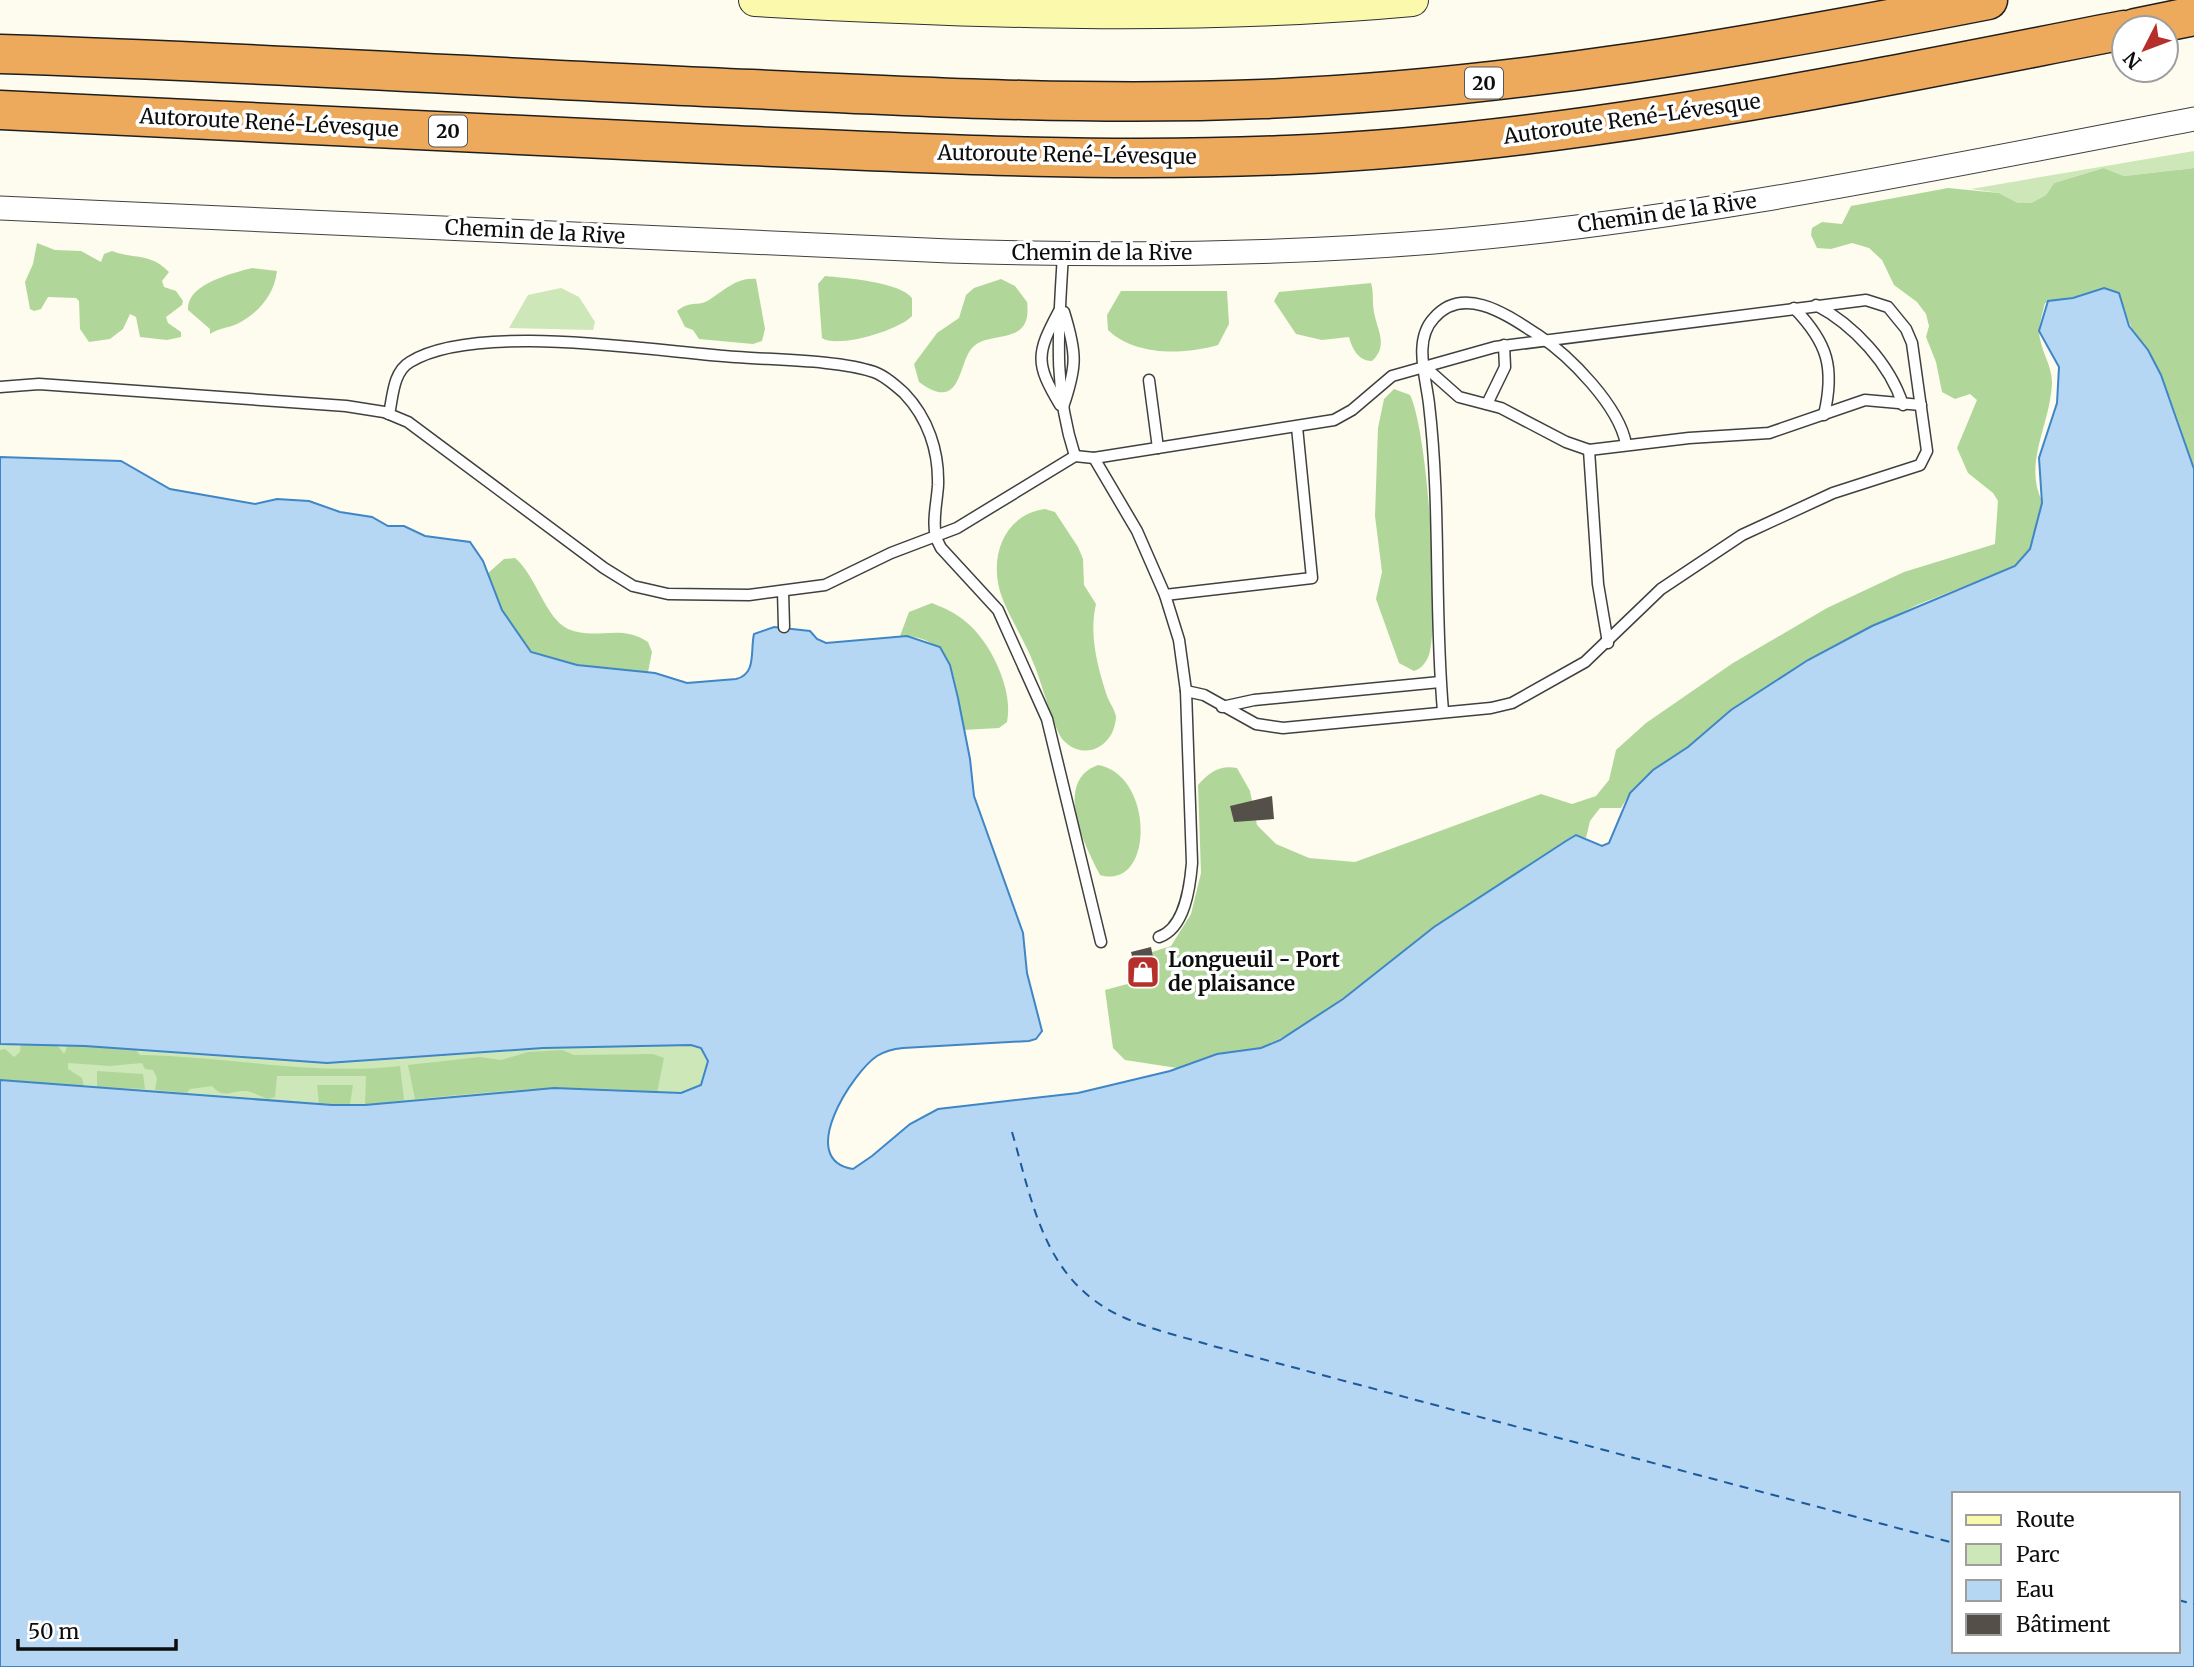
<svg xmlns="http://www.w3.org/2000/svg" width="2194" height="1667" font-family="Merriweather,serif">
<rect width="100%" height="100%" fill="#fefcee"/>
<g fill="#cde7b9">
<polygon points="2194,151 2194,168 2124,176 2102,168 2054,183 2046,195 2031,203 2018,203 1999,193 1971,189"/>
<polygon points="561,288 579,297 595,322 593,330 509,328 528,295"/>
<polygon points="0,1044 85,1046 327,1063 543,1048 691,1045 701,1047 708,1061 701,1085 681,1093 332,1105 0,1080"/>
</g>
<g fill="#b0d799">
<path d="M 2103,168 L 2124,176 L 2194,168 L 2194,469 C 2184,438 2174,406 2161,376 C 2150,352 2130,335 2125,309 L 2073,298 L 2045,303 C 2043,311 2040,322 2039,330 C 2039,348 2052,365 2052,382 C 2051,424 2022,464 2043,503 L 2030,549 L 2015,566 L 1917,605 L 1808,660 L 1731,710 L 1688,747 L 1653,770 L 1630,793 L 1621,808 L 1600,808 L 1590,821 L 1586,838 L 1576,835 L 1566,841 L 1434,927 L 1392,962 L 1305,1026 L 1261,1048 L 1217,1054 L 1177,1068 L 1125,1060 L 1113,1048 L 1105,990 L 1157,976 L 1152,952 L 1171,946 L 1191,914 L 1201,873 L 1198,785 C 1210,772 1219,765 1237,768 L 1250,791 L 1257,825 L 1276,844 L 1309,858 L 1355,862 L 1541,794 L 1572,804 L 1596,796 L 1609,780 L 1616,750 L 1646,723 L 1733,663 L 1827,608 L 1904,572 L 1995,544 L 1998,501 L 1993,493 L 1968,473 L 1957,448 L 1977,400 L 1970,394 L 1955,399 L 1942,392 L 1936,362 L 1926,337 L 1929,326 L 1926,314 L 1917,302 L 1894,285 L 1882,260 L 1869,248 L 1852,243 L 1831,249 L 1817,248 L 1811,235 L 1812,228 L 1822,222 L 1842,224 L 1851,206 L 1948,188 L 1999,193 L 2018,203 L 2031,203 L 2046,195 L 2054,183 Z"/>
<path d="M 37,243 L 55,250 L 81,251 L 101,262 L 104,254 L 112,251 C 136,260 149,252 169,272 L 162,281 L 164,287 L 176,291 L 183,301 L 182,305 L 166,317 L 168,323 L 181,332 L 181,337 L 167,340 L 140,337 L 136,317 L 130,314 L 123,329 L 110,339 L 89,342 L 80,329 L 79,301 L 76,298 L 48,297 L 41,309 L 34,311 L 30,309 L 25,282 L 33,264 Z"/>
<path d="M 252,268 L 277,271 C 274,296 258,313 237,324 C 228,328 219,328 210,334 L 210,329 L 188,310 C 186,284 233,273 252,268 Z"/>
<path d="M 825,276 C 845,278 900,282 912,298 L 912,316 C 900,330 837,349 822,338 L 818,284 Z"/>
<path d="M 756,279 L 765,329 L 762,341 L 753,344 L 699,339 L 693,330 L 685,327 L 677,311 C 690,300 698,307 709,300 C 724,291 736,277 756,279 Z"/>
<path d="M 1001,279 L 1015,286 L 1027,302 C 1033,348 989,329 972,348 C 958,363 962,414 919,382 L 914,364 L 937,333 L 959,318 L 966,295 L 974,288 Z"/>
<path d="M 1371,283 C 1374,293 1372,302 1374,312 C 1377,330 1389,346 1372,361 C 1358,361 1352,348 1349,337 L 1322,340 L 1296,334 L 1274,301 L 1279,292 Z"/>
<path d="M 1121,291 L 1227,291 L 1229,324 L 1218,345 C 1183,355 1135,356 1108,330 L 1107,315 Z"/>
<path d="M 1394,389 L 1410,395 C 1428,432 1439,609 1430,651 C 1428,660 1423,668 1414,671 L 1399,663 L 1376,599 L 1382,572 L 1375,516 L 1378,428 L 1384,399 Z"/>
<path d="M 1045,509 L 1055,512 L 1078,547 L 1083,559 L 1084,585 L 1096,604 C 1089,634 1097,664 1106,693 C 1108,701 1115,709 1116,717 C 1116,721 1114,729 1112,733 C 1102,752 1080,757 1064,741 C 1055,733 1041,681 1035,667 C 1026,643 1012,622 1003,600 C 987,561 1002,515 1045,509 Z"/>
<path d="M 515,558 C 536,575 545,618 568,629 C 596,641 620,623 648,642 L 652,652 L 648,672 L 577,665 L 531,652 L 502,610 L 487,574 L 504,559 Z"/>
<path d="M 932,603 C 944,608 956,613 966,622 C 991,642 1014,691 1007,722 L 999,728 L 963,730 C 956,686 956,635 900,636 L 909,612 Z"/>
<path d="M 1098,765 C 1154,774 1155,891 1100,875 C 1084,845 1053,781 1098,765 Z"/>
<path d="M 21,1044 L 57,1045 L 64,1054 L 68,1045 L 136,1050 L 140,1055 C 226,1056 313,1076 400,1066 L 404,1100 L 365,1105 L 366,1076 L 277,1076 L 275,1097 L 268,1099 C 262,1097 251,1091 246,1091 C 231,1090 224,1100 212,1086 L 190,1089 L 187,1093 L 155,1090 L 157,1078 L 153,1070 L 145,1069 L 142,1063 L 110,1066 L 68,1063 L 68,1069 L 82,1078 L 84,1087 L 0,1080 L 0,1050 L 5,1049 L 14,1057 L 20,1052 Z"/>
<path d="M 562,1050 L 574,1055 L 653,1054 L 664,1058 L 657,1093 C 576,1083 496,1091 415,1099 L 408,1065 L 480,1057 L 501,1060 L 528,1052 Z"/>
<polygon points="97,1071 143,1074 145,1089 97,1087"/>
<polygon points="317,1085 353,1085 350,1104 319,1104"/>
</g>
<path fill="#b5d7f3" stroke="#3f86c7" stroke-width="2" fill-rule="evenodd" d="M 2104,288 L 2119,293 L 2129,326 L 2148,350 L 2161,375 L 2194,469 L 2194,1667 L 0,1667 L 0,1080 L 332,1105 L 365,1105 L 554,1088 L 681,1093 L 701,1085 L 708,1061 L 701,1048 L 691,1045 L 543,1048 L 327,1063 L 85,1046 L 0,1044 L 0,457 L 121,461 L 170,489 L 255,504 L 277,499 L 309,501 L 340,512 L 372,517 L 388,526 L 404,526 L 425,536 L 470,542 L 483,561 L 502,610 L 531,652 L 577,665 L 655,673 L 687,683 L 736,679 C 757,674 750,651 754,634 L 774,627 L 810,631 L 817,639 L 826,643 L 907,636 L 940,647 L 950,665 L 958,698 L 970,759 L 974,796 L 1023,933 L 1027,973 L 1042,1031 L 1036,1039 L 1029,1041 L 903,1048 C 893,1049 885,1051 877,1056 C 853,1072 795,1160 853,1169 L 872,1156 L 910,1124 L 938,1109 L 1078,1093 L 1170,1071 L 1217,1054 L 1261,1048 L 1280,1040 L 1343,999 L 1434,927 L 1566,841 L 1576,835 L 1602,846 L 1609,843 L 1630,793 L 1653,770 L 1688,747 L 1731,710 L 1808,660 L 1872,626 L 2015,566 L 2030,549 L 2042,503 L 2039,458 L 2057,403 L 2059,367 L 2039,331 L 2048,301 L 2073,298 ZM 1954,1494 L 2178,1494 L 2178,1651 L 1954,1651 Z"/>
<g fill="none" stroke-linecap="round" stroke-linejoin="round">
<g stroke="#1c599a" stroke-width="2" stroke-dasharray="9 7" stroke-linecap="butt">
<path d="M 1012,1132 C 1034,1208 1045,1283 1125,1318 C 1152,1330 1184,1337 1213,1346 L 1954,1543"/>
<polyline points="2178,1600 2194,1604"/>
</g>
</g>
<g fill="#554f4a">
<polygon points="1272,796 1274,819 1234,822 1230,806"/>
<polygon points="1151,947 1157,976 1138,980 1131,952"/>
</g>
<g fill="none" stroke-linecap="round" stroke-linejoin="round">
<defs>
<g id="lane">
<path d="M 1063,254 C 1059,325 1052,386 1075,456"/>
<path d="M 1816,305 C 1854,325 1890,364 1903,405"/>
<path d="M 1794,308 C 1828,343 1835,368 1824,415"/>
<path d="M 1059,311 C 1036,354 1035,363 1060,405"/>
<polyline points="1424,366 1459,397 1501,408 1566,442 1589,450 1689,438 1769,433 1865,400 1921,405"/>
<polyline points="1149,380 1158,448"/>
<polyline points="0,387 39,384 346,406 384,412 408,422 604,568 633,586 668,594 749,595 825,585 891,553 957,528 1075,456 1094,458 1334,420 1352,410 1392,376 1495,347 1866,300 1888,307 1906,329 1912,343 1927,451 1920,465 1833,493 1742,535 1661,589 1585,662 1512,703 1491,708 1283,728 1256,724 1204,695 1186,691"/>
<polyline points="1487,404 1505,367 1504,345"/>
<path d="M 1063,407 C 1077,366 1077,354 1064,312"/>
<path d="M 389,414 C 393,396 393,372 410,362 C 477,321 657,352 736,357 C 775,360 839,360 874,372 C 885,376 895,385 904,393 C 928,418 939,451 938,485 C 937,503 932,520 936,538 L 941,548 L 998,610 L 1047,719 L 1101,942"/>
<polyline points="1589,450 1598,584 1608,643"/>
<path d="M 1094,458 L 1137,531 L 1165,595 L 1179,640 L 1186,691 L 1192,863 C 1190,887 1185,928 1159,937"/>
<polyline points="783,591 784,627"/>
<polyline points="1165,595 1312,578 1297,427"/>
<polyline points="1222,707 1254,700 1440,682"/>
<path d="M 1443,711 C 1434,609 1441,506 1429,404 C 1426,377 1413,340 1434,318 C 1464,283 1510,317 1538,335 C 1570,356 1619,406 1626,444"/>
</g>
<path id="street" d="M 0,208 L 949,251 C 1111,256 1273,255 1434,242 C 1690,221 1942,167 2194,119"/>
<path id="secondary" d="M 755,0 C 973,12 1193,20 1412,0"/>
<g id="highway">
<polyline points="2135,28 2194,16"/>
<path d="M 0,54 C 251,62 501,78 752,89 C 922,97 1092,106 1263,99 C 1508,89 1748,47 1988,0"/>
<path d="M 0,110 C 243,122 486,134 729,145 C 915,153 1100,163 1287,155 C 1570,143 1846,84 2124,30"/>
</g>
</defs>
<use href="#lane" stroke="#404040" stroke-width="13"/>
<use href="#street" stroke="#404040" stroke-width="25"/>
<use href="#secondary" stroke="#2f2f2f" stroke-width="34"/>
<use href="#highway" stroke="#1e1e1e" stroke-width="41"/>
<use href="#lane" stroke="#fff" stroke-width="10"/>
<use href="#street" stroke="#fff" stroke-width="23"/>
<use href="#secondary" stroke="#fbf9ac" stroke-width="32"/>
<use href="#highway" stroke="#eeaa5c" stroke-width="38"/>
</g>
<defs>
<symbol id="shop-square" viewBox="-11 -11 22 22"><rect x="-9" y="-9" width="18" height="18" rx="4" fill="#b72f2b" stroke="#fff"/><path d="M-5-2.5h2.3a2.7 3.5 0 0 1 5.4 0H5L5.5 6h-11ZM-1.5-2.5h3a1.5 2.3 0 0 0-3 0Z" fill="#fff"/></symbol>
</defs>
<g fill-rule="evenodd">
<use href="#shop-square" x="1124" y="953" width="38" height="38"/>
</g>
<g text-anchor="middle" stroke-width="7" stroke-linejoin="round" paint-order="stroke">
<g fill="#fff" stroke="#565656" stroke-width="2">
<rect x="1465" y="67.5" width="38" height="31" rx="5"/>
<rect x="429" y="115.5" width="38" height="31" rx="5"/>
</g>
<g font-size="19" font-weight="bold" fill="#0d0d0d">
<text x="1484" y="90">20</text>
<text x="448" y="138">20</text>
</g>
<g font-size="21" fill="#0d0d0d" stroke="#fff">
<text transform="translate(1632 119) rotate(-8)" y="7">Autoroute René-Lévesque</text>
<text transform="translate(269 123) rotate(3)" y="7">Autoroute René-Lévesque</text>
<text transform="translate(1067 155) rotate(1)" y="7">Autoroute René-Lévesque</text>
<text transform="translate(1667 213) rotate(-8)" y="7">Chemin de la Rive</text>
<text transform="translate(535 232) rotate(3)" y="7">Chemin de la Rive</text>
<text x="1102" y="260">Chemin de la Rive</text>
</g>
<g font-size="21" font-weight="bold" fill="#0d0d0d" stroke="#fff" text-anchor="start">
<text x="1168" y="967">Longueuil - Port<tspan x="1168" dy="24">de plaisance</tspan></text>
</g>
</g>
<rect x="1952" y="1492" width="228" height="161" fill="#ffffff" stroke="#9e9e9e" stroke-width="2"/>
<rect x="1966" y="1515" width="35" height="10" fill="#fbf9ac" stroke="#9e9e9e" stroke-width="2"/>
<text x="2016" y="1527" font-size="21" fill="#0d0d0d">Route</text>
<rect x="1966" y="1544" width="35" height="21" fill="#cde7b9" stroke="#9e9e9e" stroke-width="2"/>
<text x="2016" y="1562" font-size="21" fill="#0d0d0d">Parc</text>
<rect x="1966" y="1580" width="35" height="21" fill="#b5d7f3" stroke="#9e9e9e" stroke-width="2"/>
<text x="2016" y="1597" font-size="21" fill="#0d0d0d">Eau</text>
<rect x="1966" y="1614" width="35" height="21" fill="#554f4a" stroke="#9e9e9e" stroke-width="2"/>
<text x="2016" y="1632" font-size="21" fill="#0d0d0d">Bâtiment</text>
<g transform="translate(2145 49) rotate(228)"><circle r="33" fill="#ffffff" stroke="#9e9e9e" stroke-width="2"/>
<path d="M0-5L12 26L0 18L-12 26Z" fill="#b72f2b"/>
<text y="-10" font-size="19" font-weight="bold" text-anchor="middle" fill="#0d0d0d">N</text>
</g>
<path d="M18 1639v10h158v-10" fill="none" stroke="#0d0d0d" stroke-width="3.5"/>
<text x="28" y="1639" font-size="21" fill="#0d0d0d" stroke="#ffffff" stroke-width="5" paint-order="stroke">50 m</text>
</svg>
